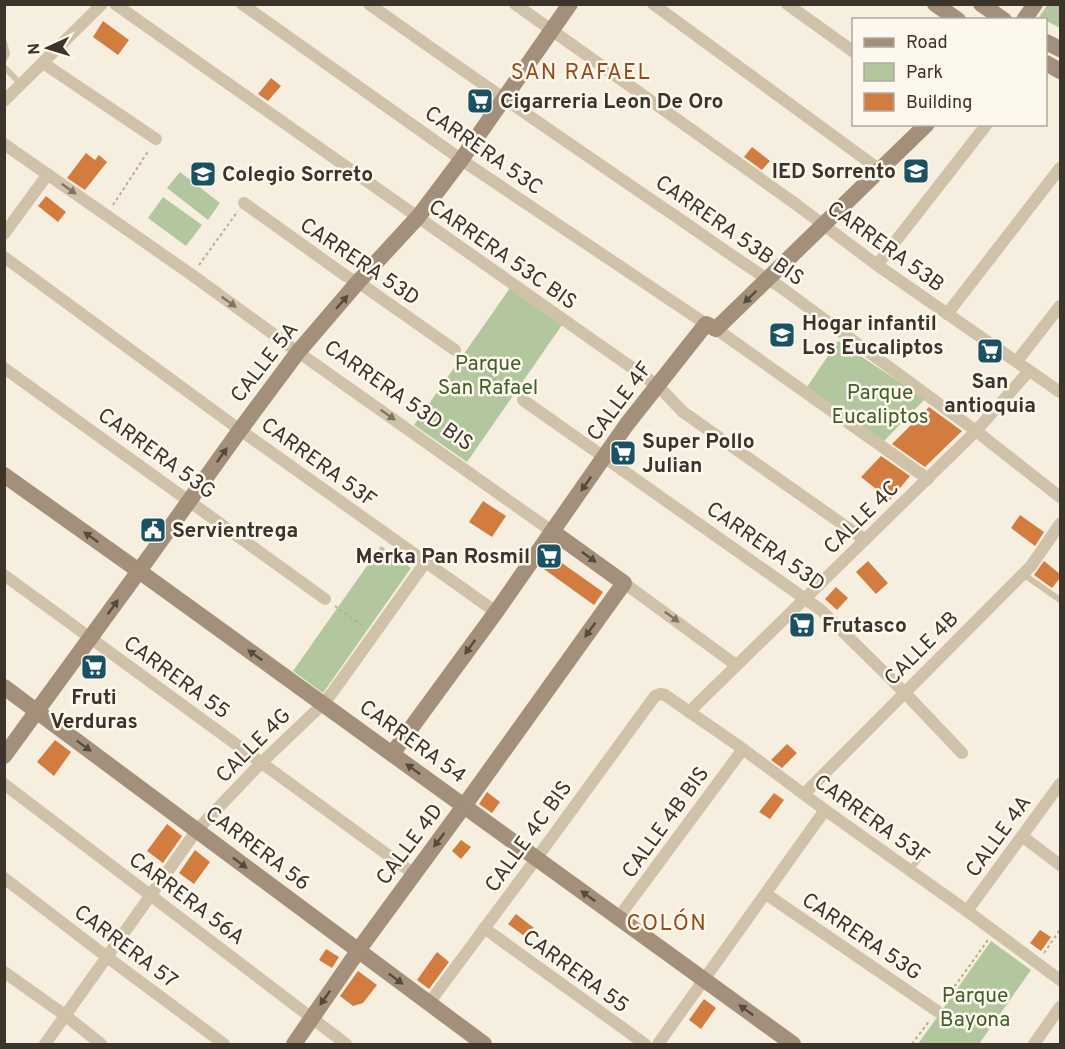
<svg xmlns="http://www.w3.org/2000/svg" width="1065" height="1049" font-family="Overpass,sans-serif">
<rect width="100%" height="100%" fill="#f6efdf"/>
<g fill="#b2c79d">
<polygon points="1048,4 1060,5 1060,28 1039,17"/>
<polygon points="180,172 220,203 208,220 167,188"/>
<polygon points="163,197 202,225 186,246 148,218"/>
<polygon points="510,288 562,325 467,462 414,425"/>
<polygon points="838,341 925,399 883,442 807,387"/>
<polygon points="381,546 411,568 323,693 293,671"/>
<polygon points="991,941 1031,970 979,1044 918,1044"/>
</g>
<g fill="#d37c40">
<polygon points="103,21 129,40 118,55 93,37"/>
<polygon points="271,78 281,86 268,101 258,94"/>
<polygon points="752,147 770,161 762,170 744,157"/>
<polygon points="86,153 95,160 99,155 107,162 85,190 67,178"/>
<polygon points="46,196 66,212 58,222 38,206"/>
<polygon points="929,407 962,431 925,467 892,444"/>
<polygon points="881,456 910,476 890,500 861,477"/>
<polygon points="483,501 506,516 492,537 469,522"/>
<polygon points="1020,515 1044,532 1035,546 1011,528"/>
<polygon points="551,553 560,560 559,561 603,592 594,605 541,567"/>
<polygon points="868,561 888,583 876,594 856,572"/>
<polygon points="1044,561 1060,574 1060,578 1052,588 1034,575"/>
<polygon points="836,587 848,598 837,610 825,599"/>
<polygon points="808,619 815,625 805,636 798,629"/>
<polygon points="55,740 71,752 54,776 37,762"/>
<polygon points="787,744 797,753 782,768 771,760"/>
<polygon points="487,792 500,802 492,813 479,804"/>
<polygon points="774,793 784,800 770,819 759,812"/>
<polygon points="167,824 182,836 163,863 147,851"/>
<polygon points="461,840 471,847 461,859 452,851"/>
<polygon points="195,850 210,862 194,884 179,873"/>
<polygon points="516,914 534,928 527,938 508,924"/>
<polygon points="1040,930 1051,937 1041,951 1030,943"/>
<polygon points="326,949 339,957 332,968 319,960"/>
<polygon points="437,952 449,962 429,989 417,980"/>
<polygon points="358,971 377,985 363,1003 353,1006 340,996"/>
<polygon points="704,999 716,1008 701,1029 689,1020"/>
</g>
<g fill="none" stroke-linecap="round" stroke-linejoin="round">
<g stroke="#bcac93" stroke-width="2" stroke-dasharray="3 3" stroke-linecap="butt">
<polyline points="113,205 149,150"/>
<polyline points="199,265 238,211"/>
<polyline points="465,357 514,393"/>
<polyline points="335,606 364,627"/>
<polyline points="1044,953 1060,930"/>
<polyline points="944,1001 988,940"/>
<polyline points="912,1044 930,1020"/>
</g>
<g stroke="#d0c1a9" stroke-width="6">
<polyline points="4,42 7,54 4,59"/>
<polyline points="4,67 21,84"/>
<polyline points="1023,574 1060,600"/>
<polyline points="910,870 918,860"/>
</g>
<g stroke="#d0c1a9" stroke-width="12">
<polyline points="115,4 658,386 683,412 865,540"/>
<polyline points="242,4 469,165 706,324"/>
<path d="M 369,4 C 466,73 564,140 662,207 C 701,233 739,262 779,286 L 976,431 L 1060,497"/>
<polyline points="515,4 797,205 877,265 1060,392"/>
<polyline points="653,4 880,170"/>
<polyline points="787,4 854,52"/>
<polyline points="43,63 156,139"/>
<polyline points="4,101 102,4"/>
<polyline points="4,144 192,275 298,352 553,532"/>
<polyline points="244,203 346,276 358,282 455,350"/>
<polyline points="4,234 48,174"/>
<polyline points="4,257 240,430 496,612"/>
<polyline points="877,265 987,124"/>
<polyline points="947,314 1060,168"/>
<polyline points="716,329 928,479"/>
<polyline points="1017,361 1060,306"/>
<polyline points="4,368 325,599"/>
<polyline points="523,400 821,610 904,692 962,753"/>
<polyline points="4,575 414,874"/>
<polyline points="624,583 736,665"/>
<polyline points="689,712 976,431 1029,371"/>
<polyline points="4,784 346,1044"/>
<polyline points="804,794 1031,566 1060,524"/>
<polyline points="1022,836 1060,865"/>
<polyline points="4,878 107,957 224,1044"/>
<polyline points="766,894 937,1011"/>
<polyline points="967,911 1060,784"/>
<polyline points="618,918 743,749"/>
<polyline points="484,928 645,1044"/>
<polyline points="4,972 66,1016 101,1044"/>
<polyline points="429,1003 536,859 655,696 660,694 665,695 743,749 825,810 967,911 1060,980"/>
<polyline points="45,1044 197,830 261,763 323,704 332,693 425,563"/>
<polyline points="658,1044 825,810"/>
<polyline points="1034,1044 1060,1007"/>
</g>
<g stroke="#a4907a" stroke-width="16">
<polyline points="935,4 958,20"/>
<polyline points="981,4 1004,20"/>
<polyline points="1024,20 1035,4"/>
<polyline points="1046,42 1060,49"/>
<polyline points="1046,63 1060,71"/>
<polyline points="4,475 132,566 793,1044"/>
<polyline points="4,687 484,1044"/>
<polyline points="392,754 496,612 627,424 706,324 716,329 927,124"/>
<polyline points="4,756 139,571 240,430 298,352 358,282 418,217 461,160 570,4"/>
<polyline points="294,1044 365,941 464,806 624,583 553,532"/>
</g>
</g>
<defs><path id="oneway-solid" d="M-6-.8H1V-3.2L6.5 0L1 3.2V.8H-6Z" transform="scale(1.5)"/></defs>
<g fill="#7f7363">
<use href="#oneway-solid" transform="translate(69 189) rotate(35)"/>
<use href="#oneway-solid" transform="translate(229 302) rotate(36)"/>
<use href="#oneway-solid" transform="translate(388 415) rotate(35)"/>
<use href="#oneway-solid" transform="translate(672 617) rotate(36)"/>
</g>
<g fill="#564a3e">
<use href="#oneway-solid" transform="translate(750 297) rotate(136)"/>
<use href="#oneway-solid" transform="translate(342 302) rotate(-49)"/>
<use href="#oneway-solid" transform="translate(222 455) rotate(-55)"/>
<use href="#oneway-solid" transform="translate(586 484) rotate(125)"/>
<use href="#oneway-solid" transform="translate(91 537) rotate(-145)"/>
<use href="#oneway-solid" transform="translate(589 557) rotate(36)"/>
<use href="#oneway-solid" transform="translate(113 607) rotate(-54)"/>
<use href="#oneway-solid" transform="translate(590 630) rotate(126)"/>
<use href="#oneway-solid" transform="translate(470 647) rotate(126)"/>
<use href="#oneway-solid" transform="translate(255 655) rotate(-144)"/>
<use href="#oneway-solid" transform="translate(84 746) rotate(37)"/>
<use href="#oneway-solid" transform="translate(413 769) rotate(-144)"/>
<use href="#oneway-solid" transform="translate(439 840) rotate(127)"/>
<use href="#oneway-solid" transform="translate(240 863) rotate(37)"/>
<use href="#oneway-solid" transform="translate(588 896) rotate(-144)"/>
<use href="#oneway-solid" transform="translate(396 979) rotate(37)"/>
<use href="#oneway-solid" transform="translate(325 998) rotate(125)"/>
<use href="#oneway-solid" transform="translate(746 1010) rotate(-144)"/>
</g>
<defs>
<symbol id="supermarket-square" viewBox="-11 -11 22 22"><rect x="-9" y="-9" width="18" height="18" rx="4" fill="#1a5263" stroke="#fcf8ed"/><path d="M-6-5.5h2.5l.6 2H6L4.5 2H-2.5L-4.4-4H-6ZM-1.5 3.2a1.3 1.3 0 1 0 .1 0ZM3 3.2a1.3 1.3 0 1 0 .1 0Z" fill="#fff"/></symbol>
<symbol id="school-square" viewBox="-11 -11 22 22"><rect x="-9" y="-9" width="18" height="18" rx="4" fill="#1a5263" stroke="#fcf8ed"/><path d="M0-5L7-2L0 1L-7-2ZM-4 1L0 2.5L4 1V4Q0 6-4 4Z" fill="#fff"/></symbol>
<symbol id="civic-square" viewBox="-11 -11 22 22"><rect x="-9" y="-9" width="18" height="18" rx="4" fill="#1a5263" stroke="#fcf8ed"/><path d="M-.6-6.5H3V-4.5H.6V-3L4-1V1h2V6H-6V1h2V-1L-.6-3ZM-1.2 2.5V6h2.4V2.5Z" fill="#fff"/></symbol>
</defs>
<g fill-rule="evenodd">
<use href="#supermarket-square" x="465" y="86" width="30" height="30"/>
<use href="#school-square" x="901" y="156" width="30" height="30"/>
<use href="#school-square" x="188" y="159" width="30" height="30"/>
<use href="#school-square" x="767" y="320" width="30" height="30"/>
<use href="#supermarket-square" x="975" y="336" width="30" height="30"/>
<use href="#supermarket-square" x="608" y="438" width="30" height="30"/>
<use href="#civic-square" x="138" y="515" width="30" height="30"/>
<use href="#supermarket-square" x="534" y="541" width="30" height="30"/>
<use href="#supermarket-square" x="787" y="610" width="30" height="30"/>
<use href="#supermarket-square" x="79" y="652" width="30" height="30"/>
</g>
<g text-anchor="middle" stroke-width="5" stroke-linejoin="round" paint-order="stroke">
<g font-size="21" font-weight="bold" fill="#3c332a" stroke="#fcf8ed" text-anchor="start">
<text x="500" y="108">Cigarreria Leon De Oro</text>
<text x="896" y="178" text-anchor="end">IED Sorrento</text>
<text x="222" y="181">Colegio Sorreto</text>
<text x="802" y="330">Hogar infantil<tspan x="802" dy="24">Los Eucaliptos</tspan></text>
<text x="990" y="388" text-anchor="middle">San<tspan x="990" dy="24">antioquia</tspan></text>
<text x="642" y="448">Super Pollo<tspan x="642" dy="24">Julian</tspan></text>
<text x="172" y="537">Servientrega</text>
<text x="530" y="563" text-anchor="end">Merka Pan Rosmil</text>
<text x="822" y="632">Frutasco</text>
<text x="94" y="704" text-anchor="middle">Fruti<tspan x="94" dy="24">Verduras</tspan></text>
</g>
<g font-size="21" fill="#3c332a" stroke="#fcf8ed">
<text transform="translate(484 150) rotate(35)" y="7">CARRERA 53C</text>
<text transform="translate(730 230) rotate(35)" y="7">CARRERA 53B BIS</text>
<text transform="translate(886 246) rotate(36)" y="7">CARRERA 53B</text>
<text transform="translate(503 254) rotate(35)" y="7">CARRERA 53C BIS</text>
<text transform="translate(360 261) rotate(34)" y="7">CARRERA 53D</text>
<text transform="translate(264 362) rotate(-52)" y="7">CALLE 5A</text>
<text transform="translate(399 395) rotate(35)" y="7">CARRERA 53D BIS</text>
<text transform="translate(619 401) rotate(-53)" y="7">CALLE 4F</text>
<text transform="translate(157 453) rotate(36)" y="7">CARRERA 53G</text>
<text transform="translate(319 462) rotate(36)" y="7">CARRERA 53F</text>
<text transform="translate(861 517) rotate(-44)" y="7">CALLE 4C</text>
<text transform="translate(766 546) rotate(35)" y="7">CARRERA 53D</text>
<text transform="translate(921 648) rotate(-45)" y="7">CALLE 4B</text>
<text transform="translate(177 677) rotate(36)" y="7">CARRERA 55</text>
<text transform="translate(413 741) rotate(36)" y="7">CARRERA 54</text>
<text transform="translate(253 745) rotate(-45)" y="7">CALLE 4G</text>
<text transform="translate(872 819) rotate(36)" y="7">CARRERA 53F</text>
<text transform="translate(665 822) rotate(-54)" y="7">CALLE 4B BIS</text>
<text transform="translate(528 836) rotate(-54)" y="7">CALLE 4C BIS</text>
<text transform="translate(998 836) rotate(-54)" y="7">CALLE 4A</text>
<text transform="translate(409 844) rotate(-53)" y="7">CALLE 4D</text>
<text transform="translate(258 848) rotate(37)" y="7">CARRERA 56</text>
<text transform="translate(187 898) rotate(37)" y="7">CARRERA 56A</text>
<text transform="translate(862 936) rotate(34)" y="7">CARRERA 53G</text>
<text transform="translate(126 946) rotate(37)" y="7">CARRERA 57</text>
<text transform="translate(576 971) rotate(36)" y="7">CARRERA 55</text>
</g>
<g font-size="21" fill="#425e2a" stroke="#fcf8ed">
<text x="488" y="370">Parque<tspan x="488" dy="24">San Rafael</tspan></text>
<text x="880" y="399">Parque<tspan x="880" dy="24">Eucaliptos</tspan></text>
<text x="975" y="1002">Parque<tspan x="975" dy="24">Bayona</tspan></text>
</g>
<g font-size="22" letter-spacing="1.5" fill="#954b19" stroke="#fcf8ed">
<text x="581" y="79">SAN RAFAEL</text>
<text x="667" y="930">COLÓN</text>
</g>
</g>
<rect width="1065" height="1049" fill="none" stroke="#3c332a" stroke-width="12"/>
<rect x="852" y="18" width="195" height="108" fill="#fcf8ed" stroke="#afa99f" stroke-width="1.5"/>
<rect x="864" y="38" width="30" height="9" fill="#a4907a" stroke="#afa99f" stroke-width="1.5"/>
<text x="906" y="48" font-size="18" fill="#3c332a">Road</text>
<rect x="864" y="63" width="30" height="18" fill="#b2c79d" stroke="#afa99f" stroke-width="1.5"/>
<text x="906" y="78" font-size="18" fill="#3c332a">Park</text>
<rect x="864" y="93" width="30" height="18" fill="#d37c40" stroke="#afa99f" stroke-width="1.5"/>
<text x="906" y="108" font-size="18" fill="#3c332a">Building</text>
<g transform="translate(48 48) rotate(266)" stroke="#fcf8ed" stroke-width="4.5" paint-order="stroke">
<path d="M0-4.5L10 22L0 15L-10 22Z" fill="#3c332a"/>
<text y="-9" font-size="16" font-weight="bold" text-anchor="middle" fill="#3c332a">N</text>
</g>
</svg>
